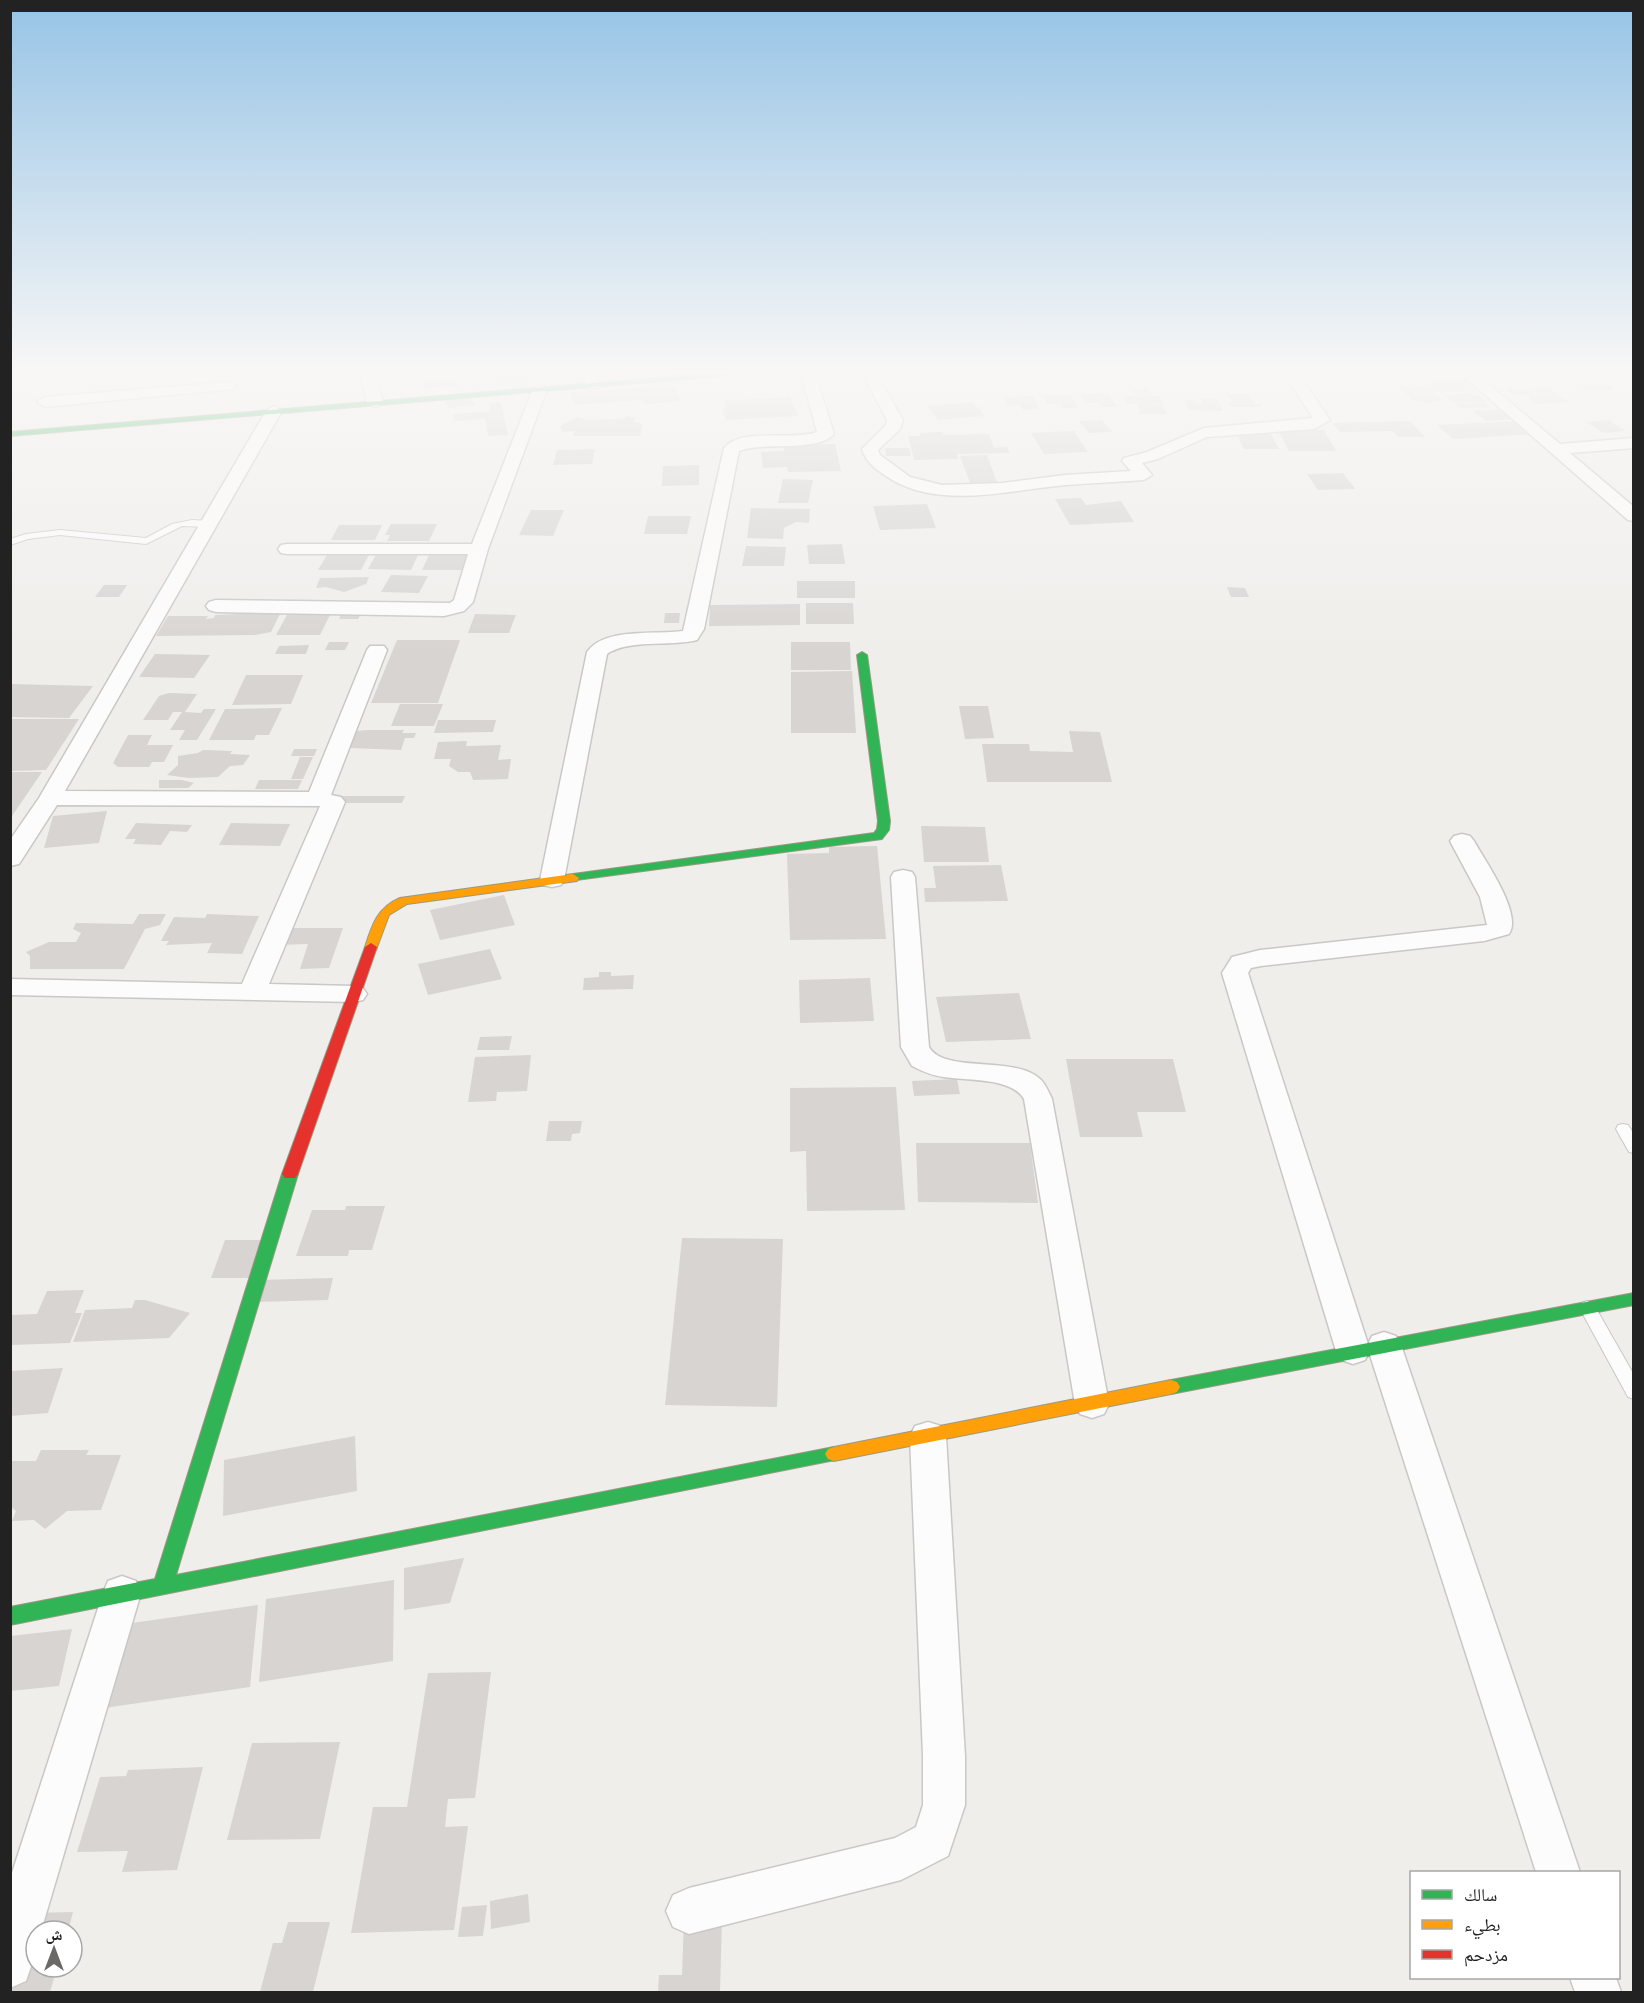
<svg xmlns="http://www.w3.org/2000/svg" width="1644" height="2003" font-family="Ubuntu,'Noto Naskh Arabic',sans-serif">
<rect width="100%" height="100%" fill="#f0eeeb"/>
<g fill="#d7d4d2">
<polygon points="420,373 453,373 458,386 425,389"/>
<polygon points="496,373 541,373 544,379 499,383"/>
<polygon points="596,373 629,373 629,374 599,377"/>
<polygon points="1378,373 1418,373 1422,375 1384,377"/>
<polygon points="1465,379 1476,391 1435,392 1430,385 1433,385 1430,382 1434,382 1432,380"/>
<polygon points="673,385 681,401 646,404 641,400 574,405 570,393"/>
<polygon points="1428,386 1442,401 1426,403 1424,401 1413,401 1399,387"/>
<polygon points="1581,386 1610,386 1614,390 1586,390"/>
<polygon points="1530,388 1548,388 1568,402 1536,404 1527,396 1540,396"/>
<polygon points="1132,389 1148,389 1151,395 1135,395"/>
<polygon points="1506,389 1528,389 1535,395 1513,395"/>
<polygon points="1109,393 1117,407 1101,407 1098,403 1086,403 1081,394"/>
<polygon points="1476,393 1486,402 1454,403 1444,394"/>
<polygon points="1226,394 1248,394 1255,404 1261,404 1262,407 1231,407 1228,402 1232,402"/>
<polygon points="1043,395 1071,395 1079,408 1062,408 1060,404 1047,404"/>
<polygon points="1033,396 1040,409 1023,410 1021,405 1008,406 1004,397"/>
<polygon points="1122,396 1160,396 1163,404 1144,405 1163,405 1167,414 1140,414 1137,404 1126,404"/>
<polygon points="790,397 799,416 726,420 722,409 727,408 724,401"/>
<polygon points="472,398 475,405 448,408 445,401"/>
<polygon points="1201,399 1217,399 1223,411 1189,410 1184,400 1196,400 1198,404 1203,404"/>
<polygon points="501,402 508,435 488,436 485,419 454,421 453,414 491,411 489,403"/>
<polygon points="973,402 985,416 938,420 927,406"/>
<polygon points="1484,403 1489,407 1461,408 1456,404"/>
<polygon points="1505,409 1518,419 1486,421 1473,411"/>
<polygon points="627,416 636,419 632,421 643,424 640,436 573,436 575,431 562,432 560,426 577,417 588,420 621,419"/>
<polygon points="1102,420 1112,432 1089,433 1079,421"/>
<polygon points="1608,420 1626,431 1604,433 1586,422"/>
<polygon points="1410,421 1425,437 1398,437 1392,431 1340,432 1332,423"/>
<polygon points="1517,421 1535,434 1453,439 1437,425"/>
<polygon points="1278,430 1324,430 1336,451 1289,451"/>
<polygon points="1074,431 1088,452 1044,454 1031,433"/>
<polygon points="943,432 943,435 989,434 994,448 1007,447 1010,453 957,454 958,459 914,460 908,436 920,436 920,433"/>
<polygon points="1237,434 1271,434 1279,449 1244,449"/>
<polygon points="835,444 841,471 788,472 787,467 763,468 761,452 784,451 783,445"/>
<polygon points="885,448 909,448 911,456 886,456"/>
<polygon points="595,449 592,464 553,465 557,450"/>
<polygon points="987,455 997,482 970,483 960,456"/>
<polygon points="699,465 699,485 662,486 663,466"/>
<polygon points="1343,473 1355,489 1318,490 1307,474"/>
<polygon points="783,479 813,480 808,503 778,503"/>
<polygon points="1081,498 1086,505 1121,501 1134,522 1070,525 1055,499"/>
<polygon points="927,504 936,528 880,530 873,506"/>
<polygon points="751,508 810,509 809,523 796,522 784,528 783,539 747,538"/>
<polygon points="531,510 564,510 553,536 519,535"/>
<polygon points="648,516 691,516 687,534 644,534"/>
<polygon points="391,524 437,524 429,541 387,541 390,535 385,535"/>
<polygon points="339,525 382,525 375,540 331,540"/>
<polygon points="842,544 845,564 809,564 807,545"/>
<polygon points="746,546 786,547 784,566 742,566"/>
<polygon points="328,553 370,553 361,570 318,570"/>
<polygon points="377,553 419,553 411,570 368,569"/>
<polygon points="430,553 472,553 465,570 422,570"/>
<polygon points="391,575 428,576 419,593 381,592"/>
<polygon points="369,577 366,584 344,592 326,587 316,588 320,578"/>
<rect x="797" y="581" width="58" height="17"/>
<polygon points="104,585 127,585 119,597 95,597"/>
<polygon points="1227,587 1245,588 1249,597 1231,597"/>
<polygon points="806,603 853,603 854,624 806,624"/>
<polygon points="800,604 800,625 709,626 710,605"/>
<polygon points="281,612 271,632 255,635 156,636 168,616 208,616 206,619 214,618 215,615"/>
<polygon points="342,612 362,612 358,619 339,619"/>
<polygon points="288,613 331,613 320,635 276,635"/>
<polygon points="665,613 680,613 679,623 664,623"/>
<polygon points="475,614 516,615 509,633 468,633"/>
<polygon points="397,640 460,640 438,703 371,703"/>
<polygon points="329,642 349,642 345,650 325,650"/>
<polygon points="791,642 850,642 851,670 791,670"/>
<polygon points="309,645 306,654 275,654 279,646"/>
<polygon points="155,654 210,655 194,678 139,677"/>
<polygon points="852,671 856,733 791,733 791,672"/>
<polygon points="246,675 303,675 291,704 232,705"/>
<polygon points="10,684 93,686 69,718 10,717"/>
<polygon points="169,693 197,694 185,712 201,713 204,709 216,709 197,740 179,740 185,730 170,730 182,712 173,712 168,720 143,720 159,696"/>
<polygon points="400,704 443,704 434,726 391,726"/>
<polygon points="959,706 988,706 994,738 965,739"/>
<polygon points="282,708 269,735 256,735 254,740 209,740 225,709"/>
<polygon points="10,719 79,719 46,770 10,771"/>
<polygon points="438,720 496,720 493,732 434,733"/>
<polygon points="368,730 404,730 402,733 416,733 414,738 405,738 401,750 350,748 356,731"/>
<polygon points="1069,731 1100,732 1112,782 987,782 982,744 1029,744 1030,751 1073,752"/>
<polygon points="128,735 152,735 147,745 173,745 164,762 152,762 149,767 118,767 113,763"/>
<polygon points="467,741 466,746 501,745 498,760 511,759 508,779 473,780 470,772 458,772 449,766 451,759 434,759 438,742"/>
<polygon points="294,749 317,749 314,756 291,756"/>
<polygon points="203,750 232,751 230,754 250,755 243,765 230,766 218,777 189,778 167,775 178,765 178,756 198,753"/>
<polygon points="300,757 313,757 303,779 291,779"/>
<polygon points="10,772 42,772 10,819"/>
<polygon points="159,780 182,780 194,783 188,788 159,788"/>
<polygon points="259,780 302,780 298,789 255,789"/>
<polygon points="338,796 405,796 402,803 335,803"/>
<polygon points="107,811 99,843 44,848 53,816"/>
<polygon points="136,823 192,825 187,832 170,831 161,845 133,844 136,839 125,839"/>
<polygon points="231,823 290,824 280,846 219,845"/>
<polygon points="921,826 985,827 989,862 924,862"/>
<polygon points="877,846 886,939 790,940 787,854 829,853 829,847"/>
<polygon points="1001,865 1008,901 925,902 924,888 936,888 933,866"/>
<polygon points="504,895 515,925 440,940 430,910"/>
<polygon points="139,914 166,914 160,925 145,929 124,969 30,969 30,956 26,952 49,942 76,942 81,933 73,929 76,923 133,924"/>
<polygon points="207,914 259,916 242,954 207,953 212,943 166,945 169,941 161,941 174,917 205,918"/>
<polygon points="285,928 343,928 329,968 300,969 308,944 278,945"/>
<polygon points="490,949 502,979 428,995 418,964"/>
<polygon points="599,972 611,972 611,976 634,975 633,989 583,990 584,978 599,977"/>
<polygon points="870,978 874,1021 800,1023 799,980"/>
<polygon points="1019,993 1031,1039 946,1042 936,997"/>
<polygon points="512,1036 509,1050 477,1050 480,1037"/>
<polygon points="531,1055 527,1091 497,1092 496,1101 468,1102 475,1057"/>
<polygon points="1066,1059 1173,1059 1186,1112 1137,1112 1143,1137 1080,1137"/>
<polygon points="957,1079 960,1094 914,1096 912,1081"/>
<polygon points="896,1087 905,1210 807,1211 806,1151 790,1152 790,1088"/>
<polygon points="549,1121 582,1121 580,1133 572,1134 571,1141 546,1141"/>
<polygon points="916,1143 1030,1143 1038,1203 918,1202"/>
<polygon points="346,1206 385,1206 372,1250 349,1250 348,1256 296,1256 312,1210 345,1210"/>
<polygon points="682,1238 783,1239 777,1407 665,1405"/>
<polygon points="225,1240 262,1240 249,1278 211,1278"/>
<polygon points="333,1278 328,1300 254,1302 260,1280"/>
<polygon points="84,1290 75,1313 82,1313 70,1343 10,1345 12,1315 37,1314 47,1291"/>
<polygon points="135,1300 145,1300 190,1313 169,1338 73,1342 85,1310 132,1308"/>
<polygon points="63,1368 48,1413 10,1416 10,1371"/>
<polygon points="355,1436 357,1491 223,1516 224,1460"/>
<polygon points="41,1450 89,1450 86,1455 121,1455 101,1510 67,1511 45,1529 34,1520 12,1521 16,1511 10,1506 10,1461 36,1461"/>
<polygon points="464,1558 450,1603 404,1610 404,1568"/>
<polygon points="394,1580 393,1661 259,1682 266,1599"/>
<polygon points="258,1605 250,1687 104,1708 118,1625"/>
<polygon points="72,1629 59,1686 10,1691 10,1636"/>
<polygon points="491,1672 475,1798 448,1799 445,1827 468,1826 454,1930 351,1933 373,1807 407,1807 428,1673"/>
<polygon points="340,1742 320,1839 227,1840 252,1743"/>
<polygon points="203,1767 177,1870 122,1872 128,1851 77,1852 100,1777 126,1776 128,1770"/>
<polygon points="528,1894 530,1922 491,1929 490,1901"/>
<polygon points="487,1905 483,1936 458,1937 462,1907"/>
<polygon points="73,1912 68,1931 36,1931 36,1967 57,1967 50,1992 10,1992 10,1985 33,1913"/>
<polygon points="722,1917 720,1992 658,1992 659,1975 682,1975 684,1918"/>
<polygon points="288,1922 330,1922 313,1992 260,1992 273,1943 282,1943"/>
</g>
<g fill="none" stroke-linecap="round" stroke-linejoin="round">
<defs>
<g id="lane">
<polygon points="192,520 209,521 213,524 209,527 182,526 146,544 60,535 28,539 10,545 10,539 26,534 60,530 146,538 172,524"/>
<polygon points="1623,1124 1628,1125 1634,1134 1634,1153 1629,1152 1616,1129 1618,1125"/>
<polygon points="1587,1301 1593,1303 1634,1375 1634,1399 1628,1397 1579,1307 1581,1303"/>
</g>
<g id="street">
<polygon points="360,373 374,373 383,402 380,405 375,407 367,402"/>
<polygon points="581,373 595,373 601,385 599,388 589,388"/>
<path d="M 801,373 L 815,373 L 834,434 C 818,453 764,441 739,451 L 704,629 L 697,640 C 671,647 627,639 607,654 L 564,880 L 561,885 L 552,887 L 543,885 L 540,880 L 587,652 C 604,627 656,635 683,631 L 724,448 C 741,427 793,441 817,432 Z"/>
<path d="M 862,373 L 876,373 L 903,420 L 900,429 L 878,450 L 880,455 L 910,477 L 942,485 L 1002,483 L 1065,475 L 1131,471 L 1122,461 L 1124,458 L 1147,452 L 1204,428 L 1313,418 L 1284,373 L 1298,373 L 1330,420 L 1314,429 L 1207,437 L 1158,459 L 1142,463 L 1152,475 L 1144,480 C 1118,482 1092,483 1066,485 C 1008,490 937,511 886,476 C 875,469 866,462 862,449 L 886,425 L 887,420 Z"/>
<polygon points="1460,373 1475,373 1560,444 1634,438 1634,448 1570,453 1634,507 1634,521 1628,520"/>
<polygon points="229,382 234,383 236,386 234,389 45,407 37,402 45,397"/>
<polygon points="540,385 547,389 488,549 473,602 464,611 444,616 216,612 209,610 206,606 209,602 216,600 450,603 454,600 468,554 287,554 281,553 278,549 281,545 287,544 472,544 533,389"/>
<polygon points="274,406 282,411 65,791 309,792 367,650 370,646 384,646 387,650 331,795 341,797 345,802 269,984 354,986 363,988 367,994 363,1000 354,1002 10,995 10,979 242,984 320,806 57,805 19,864 10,866 10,840 39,798 266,411"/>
<path d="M 1462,834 L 1470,836 L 1474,841 C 1485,861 1523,914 1509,934 L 1484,941 L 1261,966 L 1251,968 L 1248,973 L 1368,1344 L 1372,1336 L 1384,1332 L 1396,1336 L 1401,1345 L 1580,1872 L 1536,1872 L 1369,1352 L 1365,1360 L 1353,1364 L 1341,1360 L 1336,1351 L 1222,973 L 1232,957 L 1260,950 L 1487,925 L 1480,897 L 1450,841 L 1454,836 Z"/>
<path d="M 903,870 L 912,872 L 915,877 L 929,1047 C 944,1074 1015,1055 1040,1079 C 1045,1083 1049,1093 1052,1099 L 1109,1404 L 1104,1414 L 1092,1418 L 1080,1414 L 1075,1404 L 1024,1099 C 1011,1077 967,1081 944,1077 C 933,1076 922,1071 912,1066 L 901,1047 L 891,877 L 894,872 Z"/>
<polygon points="928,1422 941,1426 946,1436 965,1756 965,1805 948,1856 901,1880 689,1934 673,1927 666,1911 673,1895 689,1888 895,1838 916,1827 923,1805 923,1756 910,1436 915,1426"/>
<polygon points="122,1576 136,1581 141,1593 41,1931 36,1931 36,1952 26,1981 10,1988 10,1879 103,1593 108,1581"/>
<polygon points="1570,1978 1616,1978 1621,1992 1575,1992"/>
</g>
<g id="fast">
<polygon points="714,373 739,373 735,375 10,436 10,432"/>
<polygon points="862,652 867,655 890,821 889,830 882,839 569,881 567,878 573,874 874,833 877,829 878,821 857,655"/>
<polygon points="290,1169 295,1170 298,1174 176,1575 834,1447 840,1449 843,1454 840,1459 10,1625 10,1607 155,1579 282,1174 285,1170"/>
<polygon points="1634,1293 1634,1305 1171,1394 1165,1392 1162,1387 1165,1382 1171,1380"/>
</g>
<g id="slow">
<path d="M 573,874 L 579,878 L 577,881 L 407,904 L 389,915 L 376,950 L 366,950 L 365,947 C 372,925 377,908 400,898 Z"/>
<polygon points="1171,1380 1177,1382 1180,1387 1177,1392 1171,1394 834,1461 828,1459 825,1454 828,1449 834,1447"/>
</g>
<polygon id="jam" points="371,943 377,947 298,1174 295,1178 285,1178 282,1174 365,947"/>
</defs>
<use href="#lane" stroke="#c9c8c7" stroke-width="2"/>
<use href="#street" stroke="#c9c8c7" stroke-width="3"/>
<use href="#fast" stroke="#999a82" stroke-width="2"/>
<use href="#slow" stroke="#999a82" stroke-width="2"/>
<use href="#jam" stroke="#999a82" stroke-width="2"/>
<use href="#lane" fill="#fdfcfc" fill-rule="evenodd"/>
<use href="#street" fill="#fdfcfc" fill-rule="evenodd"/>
<use href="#fast" fill="#30b455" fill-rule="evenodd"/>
<use href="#slow" fill="#ff9f0a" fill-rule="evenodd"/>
<use href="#jam" fill="#e5322d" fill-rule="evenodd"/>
</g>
<linearGradient id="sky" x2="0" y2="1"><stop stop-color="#97c4e6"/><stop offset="0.57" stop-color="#f8f7f6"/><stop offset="1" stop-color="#f8f7f6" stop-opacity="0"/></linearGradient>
<rect width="1644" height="653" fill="url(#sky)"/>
<rect width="1644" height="2003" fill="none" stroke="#222222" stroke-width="24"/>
<rect x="1410" y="1871" width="210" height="108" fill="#ffffff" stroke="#a7a7a7" stroke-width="1.5"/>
<rect x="1422" y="1890" width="30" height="9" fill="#30b455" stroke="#a7a7a7" stroke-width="1.5"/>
<text x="1464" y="1901" font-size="18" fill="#222222">سالك</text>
<rect x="1422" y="1920" width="30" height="9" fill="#ff9f0a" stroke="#a7a7a7" stroke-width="1.5"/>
<text x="1464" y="1931" font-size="18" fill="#222222">بطيء</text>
<rect x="1422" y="1950" width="30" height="9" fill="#e5322d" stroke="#a7a7a7" stroke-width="1.5"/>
<text x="1464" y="1961" font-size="18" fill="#222222">مزدحم</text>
<g transform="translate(54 1949)"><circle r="28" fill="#ffffff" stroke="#a7a7a7" stroke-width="1.5"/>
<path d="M0-4.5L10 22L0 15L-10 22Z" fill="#6a6968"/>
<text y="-9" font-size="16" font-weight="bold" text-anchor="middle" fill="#222222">ش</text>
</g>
</svg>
